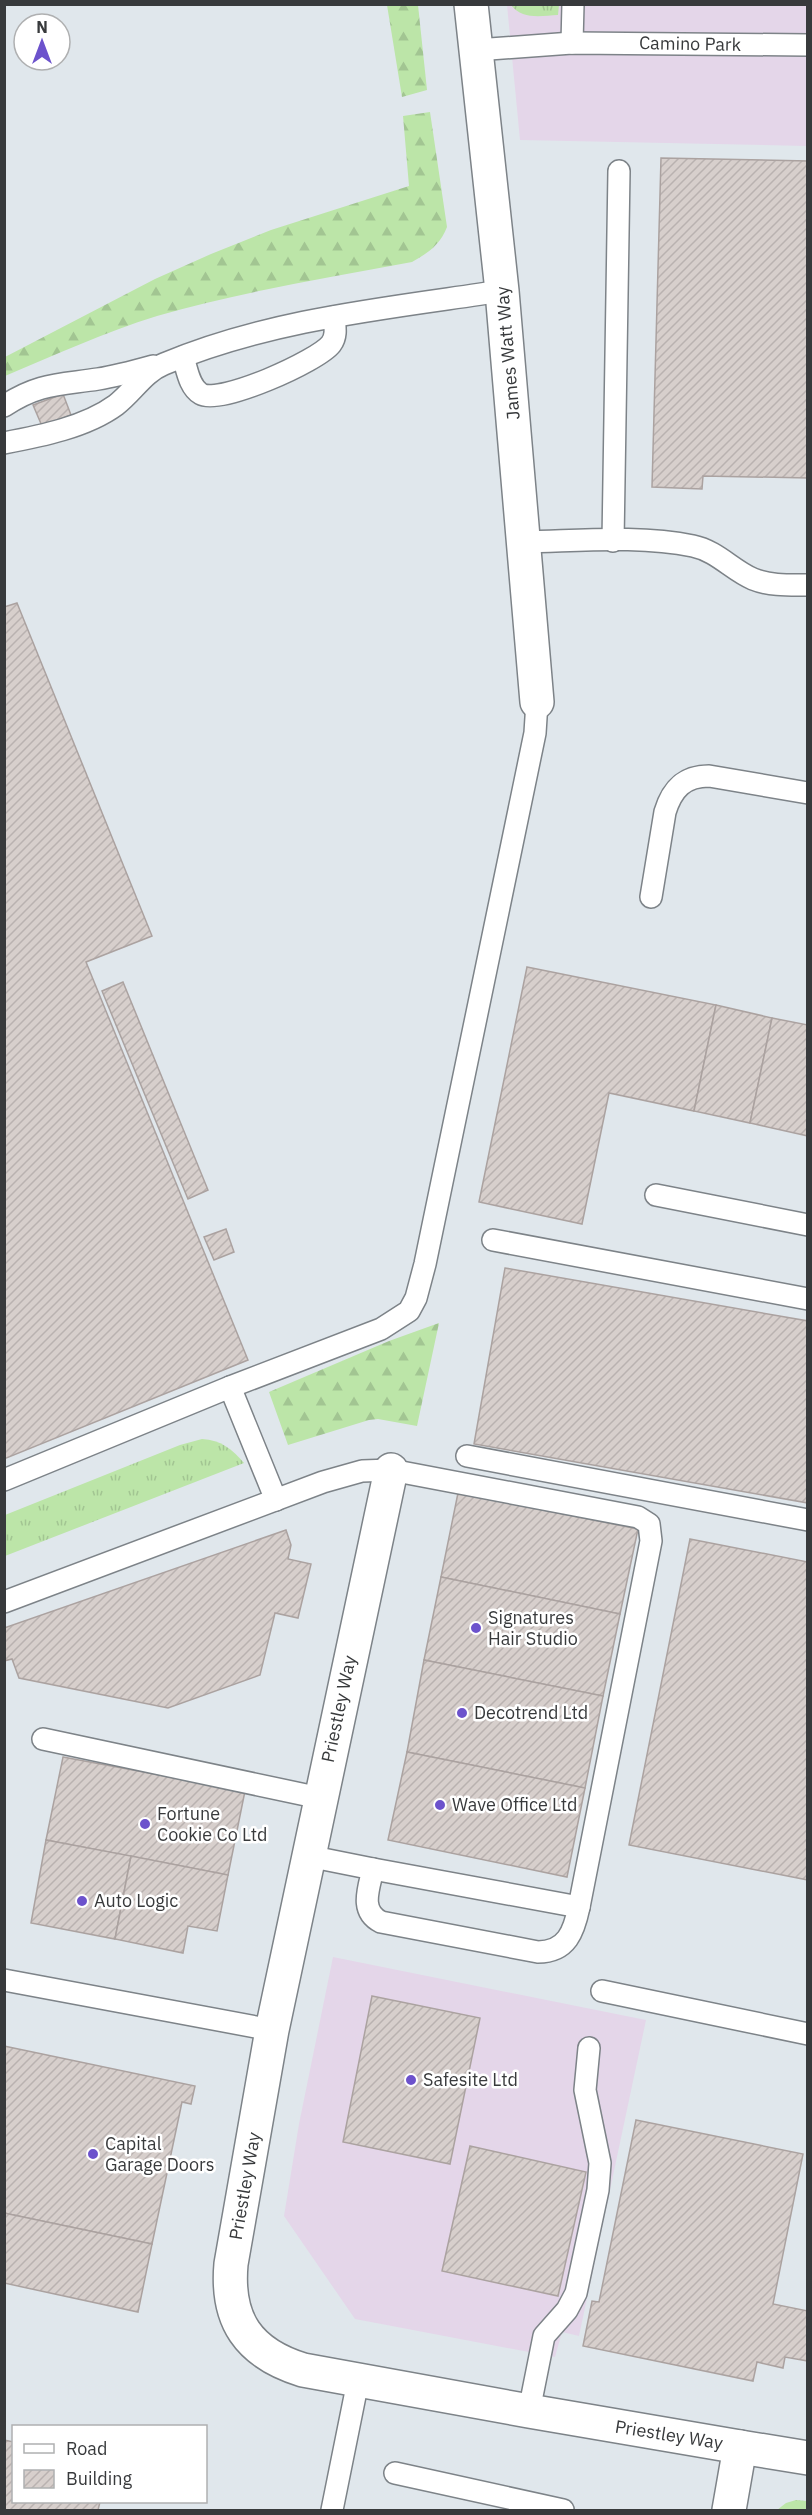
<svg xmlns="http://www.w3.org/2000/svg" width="812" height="2515" font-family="'IBM Plex Sans',sans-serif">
<defs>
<pattern id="grass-tufts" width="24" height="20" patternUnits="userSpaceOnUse" patternTransform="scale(1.5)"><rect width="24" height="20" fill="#bce5a8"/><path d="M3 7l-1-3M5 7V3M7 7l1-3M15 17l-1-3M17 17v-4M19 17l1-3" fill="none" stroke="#a2c592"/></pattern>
<pattern id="forest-firs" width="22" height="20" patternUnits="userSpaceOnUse" patternTransform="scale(1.5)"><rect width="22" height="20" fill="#bce5a8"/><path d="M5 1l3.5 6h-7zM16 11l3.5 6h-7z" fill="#a2c592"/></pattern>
<pattern id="building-hatch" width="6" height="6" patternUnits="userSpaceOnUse" patternTransform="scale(1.5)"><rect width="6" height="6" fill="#d7cfcc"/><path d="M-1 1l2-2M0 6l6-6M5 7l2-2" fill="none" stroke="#b9b2b0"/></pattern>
</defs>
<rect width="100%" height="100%" fill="#e0e7ec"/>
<g fill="#e4d6e9">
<polygon points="507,5 807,5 807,146 520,140"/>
<polygon points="333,1957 646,2020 579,2336 562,2332 555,2357 355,2319 284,2216 299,2124"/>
</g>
<g fill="url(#grass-tufts)">
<path d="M 511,5 L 559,5 L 558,15 C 541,16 522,20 511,5 Z"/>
<path d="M 202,1439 C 221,1440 232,1449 244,1463 L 5,1556 L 5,1515 L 180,1445 Z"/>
<polygon points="796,2500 807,2501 807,2510 777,2510 786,2503"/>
</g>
<g fill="url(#forest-firs)">
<polygon points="387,5 418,5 427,90 402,97"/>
<path d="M 430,112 L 447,227 C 440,245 428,253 412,262 C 327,278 240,292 157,316 C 105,332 55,355 5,376 L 5,357 L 155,279 L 211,254 L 271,230 L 409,186 L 403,116 Z"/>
<polygon points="439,1323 417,1426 378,1419 369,1420 288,1445 269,1392 389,1341"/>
</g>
<g fill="url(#building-hatch)" stroke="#aba2a0" stroke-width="1.5">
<polygon points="661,158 808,161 808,478 703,476 702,489 652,487"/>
<polygon points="63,394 71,415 42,426 33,405"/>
<polygon points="17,603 152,936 86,962 248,1360 4,1459 4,607"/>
<polygon points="527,967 716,1005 694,1111 609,1093 582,1224 479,1202"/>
<polygon points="123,982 208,1190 188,1199 102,991"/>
<polygon points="716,1005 772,1018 750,1123 694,1111"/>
<polygon points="772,1018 808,1025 808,1136 750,1123"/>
<polygon points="226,1229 234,1252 214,1260 204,1237"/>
<polygon points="505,1268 808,1321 808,1503 474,1444"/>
<polygon points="458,1493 638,1529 620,1614 441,1577"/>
<polygon points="286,1530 291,1545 288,1559 311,1564 298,1618 275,1613 260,1675 168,1708 19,1678 12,1659 4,1661 4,1628"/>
<polygon points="690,1539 808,1562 808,1880 629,1845"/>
<polygon points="441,1577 620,1614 603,1696 424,1660"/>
<polygon points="424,1660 603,1696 585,1788 407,1752"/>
<polygon points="407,1752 585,1788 567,1877 388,1840"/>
<polygon points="63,1757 245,1791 228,1875 46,1840"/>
<polygon points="46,1840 131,1856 115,1939 31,1923"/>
<polygon points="131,1856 228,1875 217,1931 188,1926 183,1953 115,1939"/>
<polygon points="372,1996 480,2018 450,2164 343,2142"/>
<polygon points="4,2046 195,2086 191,2104 182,2102 152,2244 4,2213"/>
<polygon points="636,2120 803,2154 773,2304 808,2311 808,2361 785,2357 783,2368 757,2362 753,2381 583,2346 592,2301 599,2302"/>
<polygon points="470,2146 586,2172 558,2296 442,2271"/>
<polygon points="4,2213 152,2244 138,2312 4,2283"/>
<polygon points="4,2440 14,2442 14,2502 100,2502 98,2510 4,2510"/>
</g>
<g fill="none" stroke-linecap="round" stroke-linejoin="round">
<defs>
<g id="lane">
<polyline points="572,43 573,4"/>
<polyline points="476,50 572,43 808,45"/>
<path d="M 183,357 C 187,369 189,387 201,394 C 220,405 318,361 331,344 C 337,336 335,327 334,317"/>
<path d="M 4,406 C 39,383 59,385 98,379 C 117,376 135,371 153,366"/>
<path d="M 4,443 C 41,436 86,427 116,405 C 133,392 144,372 164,364 C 271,319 389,308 502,291"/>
<polyline points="613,541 619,171"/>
<path d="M 524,542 C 579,541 639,535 693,546 C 717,551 732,570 753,579 C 770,586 790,585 808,585"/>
<path d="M 651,897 L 665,812 C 672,789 684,776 709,776 L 808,793"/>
<polyline points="656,1195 808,1225"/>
<polyline points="493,1240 808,1299"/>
<polyline points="230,1387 276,1500"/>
<polyline points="467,1456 808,1520"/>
<polyline points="4,1480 230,1387 381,1329 409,1311 416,1298 425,1264 535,733 537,702"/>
<path d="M 4,1602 L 323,1482 L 362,1471 L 391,1470 L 638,1517 L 649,1524 L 651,1541 L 579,1907 C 574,1931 567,1952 538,1952 L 381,1922 C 359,1911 369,1888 373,1869 L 308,1856"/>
<polyline points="43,1739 320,1798"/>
<polyline points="373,1869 579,1907"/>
<polyline points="4,1980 272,2030"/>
<polyline points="602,1991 808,2034"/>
<polyline points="529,2411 544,2336 567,2310 576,2293 598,2190 600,2163 585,2090 589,2048"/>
<polyline points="395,2473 563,2510"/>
<polyline points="332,2510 358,2381"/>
</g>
<g id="street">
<polyline points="471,4 502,291 537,702"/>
<path d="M 391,1470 L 272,2030 L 231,2264 C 226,2320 248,2353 303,2370 L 529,2411 L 740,2447 L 729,2510"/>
<polyline points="740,2447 808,2458"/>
</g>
</defs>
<use href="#lane" stroke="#7d8388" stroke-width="24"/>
<use href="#street" stroke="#7d8388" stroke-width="36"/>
<use href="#lane" stroke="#fff" stroke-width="21"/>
<use href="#street" stroke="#fff" stroke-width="33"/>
</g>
<g fill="#6c52cc" stroke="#fff" stroke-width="2">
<circle cx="476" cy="1628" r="6"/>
<circle cx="462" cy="1713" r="6"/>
<circle cx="440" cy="1805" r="6"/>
<circle cx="145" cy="1824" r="6"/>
<circle cx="82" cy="1901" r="6"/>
<circle cx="411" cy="2080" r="6"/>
<circle cx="93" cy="2154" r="6"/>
</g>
<g text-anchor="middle" stroke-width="5" stroke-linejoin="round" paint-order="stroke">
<g font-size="18" fill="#383a3c" stroke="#fff">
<text transform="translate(690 44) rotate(1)" y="6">Camino Park</text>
<text transform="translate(508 353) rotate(-95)" y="6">James Watt Way</text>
<text transform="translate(339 1709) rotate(-78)" y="6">Priestley Way</text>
<text transform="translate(245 2186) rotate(-80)" y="6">Priestley Way</text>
<text transform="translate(669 2435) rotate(9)" y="6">Priestley Way</text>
</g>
<g font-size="18" fill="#383a3c" stroke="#fff" text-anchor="start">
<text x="488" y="1624">Signatures<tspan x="488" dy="21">Hair Studio</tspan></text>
<text x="474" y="1719">Decotrend Ltd</text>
<text x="452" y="1811">Wave Office Ltd</text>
<text x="157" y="1820">Fortune<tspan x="157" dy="21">Cookie Co Ltd</tspan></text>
<text x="94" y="1907">Auto Logic</text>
<text x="423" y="2086">Safesite Ltd</text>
<text x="105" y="2150">Capital<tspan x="105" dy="21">Garage Doors</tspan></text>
</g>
</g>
<rect width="812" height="2515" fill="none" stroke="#383a3c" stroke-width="12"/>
<rect x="12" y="2425" width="195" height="78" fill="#ffffff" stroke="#afb0b1" stroke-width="1.5"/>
<rect x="24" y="2444" width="30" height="9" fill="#ffffff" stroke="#afb0b1" stroke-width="1.5"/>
<text x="66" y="2455" font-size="18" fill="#383a3c">Road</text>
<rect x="24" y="2470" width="30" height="18" fill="url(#building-hatch)" stroke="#afb0b1" stroke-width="1.5"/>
<text x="66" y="2485" font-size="18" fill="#383a3c">Building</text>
<g transform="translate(42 42)"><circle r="28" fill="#ffffff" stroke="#afb0b1" stroke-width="1.5"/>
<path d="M0-4.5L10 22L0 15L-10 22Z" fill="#6c52cc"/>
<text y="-9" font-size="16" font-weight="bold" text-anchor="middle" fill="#383a3c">N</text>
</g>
</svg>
